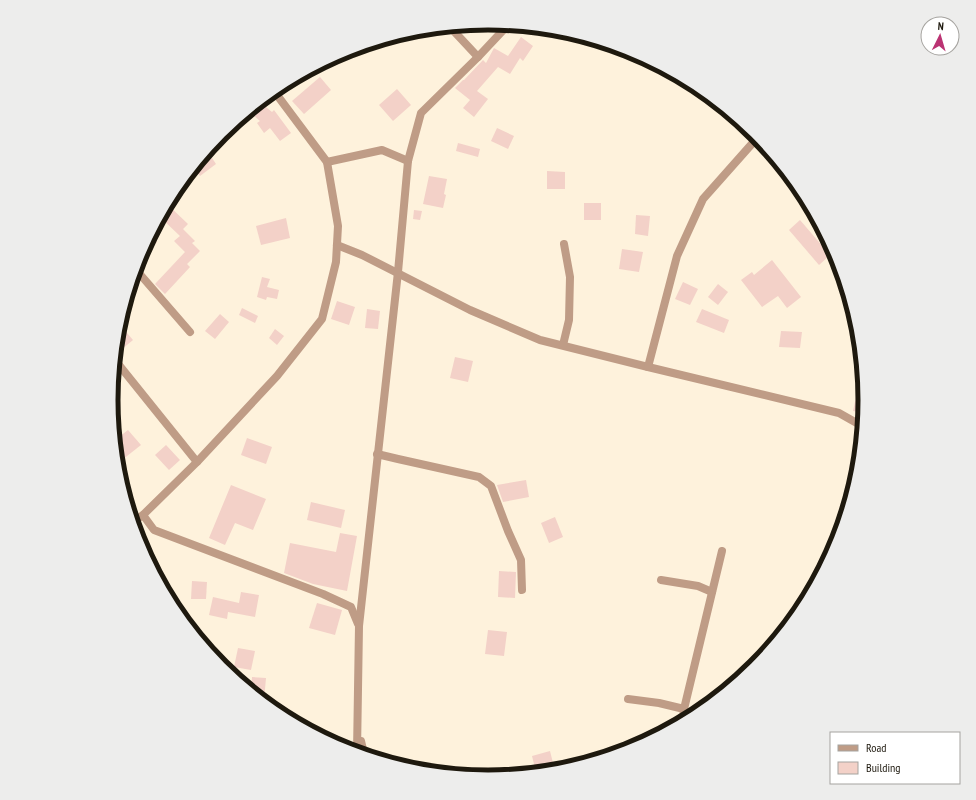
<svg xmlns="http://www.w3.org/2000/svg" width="976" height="800" font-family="'PT Sans Narrow',sans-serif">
<rect width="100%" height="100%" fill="#fef2dc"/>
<g fill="#f3d1c8">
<polygon points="521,37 533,46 523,61 520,58 510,74 498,67 477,91 488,99 474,117 463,108 470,100 455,88 463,80 464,80 483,60 486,63 494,48 508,56"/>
<polygon points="320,77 331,90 304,114 292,101"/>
<polygon points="397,89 411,105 393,121 379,105"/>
<polygon points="261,103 272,112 274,110 291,133 280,141 270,128 264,133 257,123 260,121 252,114"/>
<polygon points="497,128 514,136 508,149 491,141"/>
<polygon points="458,143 480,149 478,157 456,151"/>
<polygon points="212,158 216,164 200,176 196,170"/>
<polygon points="547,171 565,172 565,189 547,189"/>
<polygon points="429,176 447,179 444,194 446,195 443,208 423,204"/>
<rect x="584" y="203" width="17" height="17"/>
<polygon points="167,204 188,224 183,229 195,241 192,243 200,251 187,264 190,267 165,294 155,284 185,252 174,241 180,236 160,217"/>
<polygon points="414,210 422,211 420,220 413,219"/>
<polygon points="636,215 650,216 648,236 635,234"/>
<polygon points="286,218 290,238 261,245 256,226"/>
<polygon points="800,220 830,255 819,265 789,230"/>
<polygon points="151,235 157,242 140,258 140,256"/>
<polygon points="622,249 643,252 639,272 619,269"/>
<polygon points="772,260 801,297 787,308 778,296 762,307 741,280 752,272 754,275"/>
<polygon points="262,277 270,279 267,287 279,290 277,299 267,297 266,300 257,297"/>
<polygon points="683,282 698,289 690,305 675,299"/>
<polygon points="718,284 728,292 718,305 708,297"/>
<polygon points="337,301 355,307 349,325 331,319"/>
<polygon points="242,308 258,316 255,323 239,315"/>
<polygon points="367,309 380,311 378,329 365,328"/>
<polygon points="702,309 729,320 724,333 696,322"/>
<polygon points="220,314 229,322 215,339 205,331"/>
<polygon points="122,327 133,340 116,354 118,330"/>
<polygon points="275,329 284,336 277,345 269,338"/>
<polygon points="781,331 802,332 800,348 779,347"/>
<polygon points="455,357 473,361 468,382 450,378"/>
<polygon points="861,375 863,375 865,400 864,413 853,411"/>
<polygon points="128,430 141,445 122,460 116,452 115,440"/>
<polygon points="247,438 272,447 266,464 241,455"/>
<polygon points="166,445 180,460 169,470 155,455"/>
<polygon points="526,480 529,497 503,502 497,485"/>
<polygon points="231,485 266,499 253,530 235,523 225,545 209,538"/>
<polygon points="311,502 345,510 341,528 307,520"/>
<polygon points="555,517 563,537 549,543 541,523"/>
<polygon points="340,533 357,536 347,591 313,584 284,573 290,543 336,552"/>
<polygon points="499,571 516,572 515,598 498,597"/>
<polygon points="192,581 207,582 206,599 191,599"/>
<polygon points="241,592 259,595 255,617 228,612 227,619 209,615 213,597 239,603"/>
<polygon points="317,603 342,610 335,635 309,628"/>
<polygon points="488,630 507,632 504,656 485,654"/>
<polygon points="238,648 255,651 251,670 234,667"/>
<polygon points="252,677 266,678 264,701 251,691"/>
<polygon points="550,751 553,763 535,768 532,756"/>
</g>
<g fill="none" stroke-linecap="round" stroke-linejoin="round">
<g stroke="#bf9c86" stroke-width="8">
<polyline points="450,27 478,57"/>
<polyline points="327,162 382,150 408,161"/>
<polyline points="337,245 362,255 470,310 540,340 648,367 839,413 862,426"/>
<polyline points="138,272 190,332"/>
<polyline points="563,345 569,320 570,277 564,244"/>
<polyline points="115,360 197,462"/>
<polyline points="648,367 677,256 703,199 758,137"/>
<polyline points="377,454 398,459 479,477 491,486 508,531 521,560 522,590"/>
<polyline points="143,515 154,530 323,594 351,607 358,624"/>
<polyline points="133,522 143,515 197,462 277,376 322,319 336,262 338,226 327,162 274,91"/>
<polyline points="661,580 698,586 712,592"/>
<polyline points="628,699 659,703 684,709"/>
<polyline points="683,721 684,709 722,551"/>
<polyline points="361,741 364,754"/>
<polyline points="357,752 359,626 398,272 408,161 421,113 478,57 508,25"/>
</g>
</g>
<path d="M0 0H976V800H0ZM118 400a370 370 0 1 1 740 0a370 370 0 1 1-740 0Z" fill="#ededec" fill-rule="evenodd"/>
<path fill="none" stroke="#1e190e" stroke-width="5" d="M118 400a370 370 0 1 1 740 0a370 370 0 1 1-740 0Z"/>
<rect x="830" y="732" width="130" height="52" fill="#ffffff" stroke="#a5a39f"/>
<rect x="838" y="745" width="20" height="6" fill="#bf9c86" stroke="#a5a39f"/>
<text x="866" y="752" font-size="12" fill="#1e190e">Road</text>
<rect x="838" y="762" width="20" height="12" fill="#f3d1c8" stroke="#a5a39f"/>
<text x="866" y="772" font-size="12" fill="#1e190e">Building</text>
<g transform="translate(940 36) rotate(5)"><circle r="19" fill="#ffffff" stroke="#a5a39f"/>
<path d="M0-3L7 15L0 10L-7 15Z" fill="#bb3373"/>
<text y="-6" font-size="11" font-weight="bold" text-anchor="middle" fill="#1e190e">N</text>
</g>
</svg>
